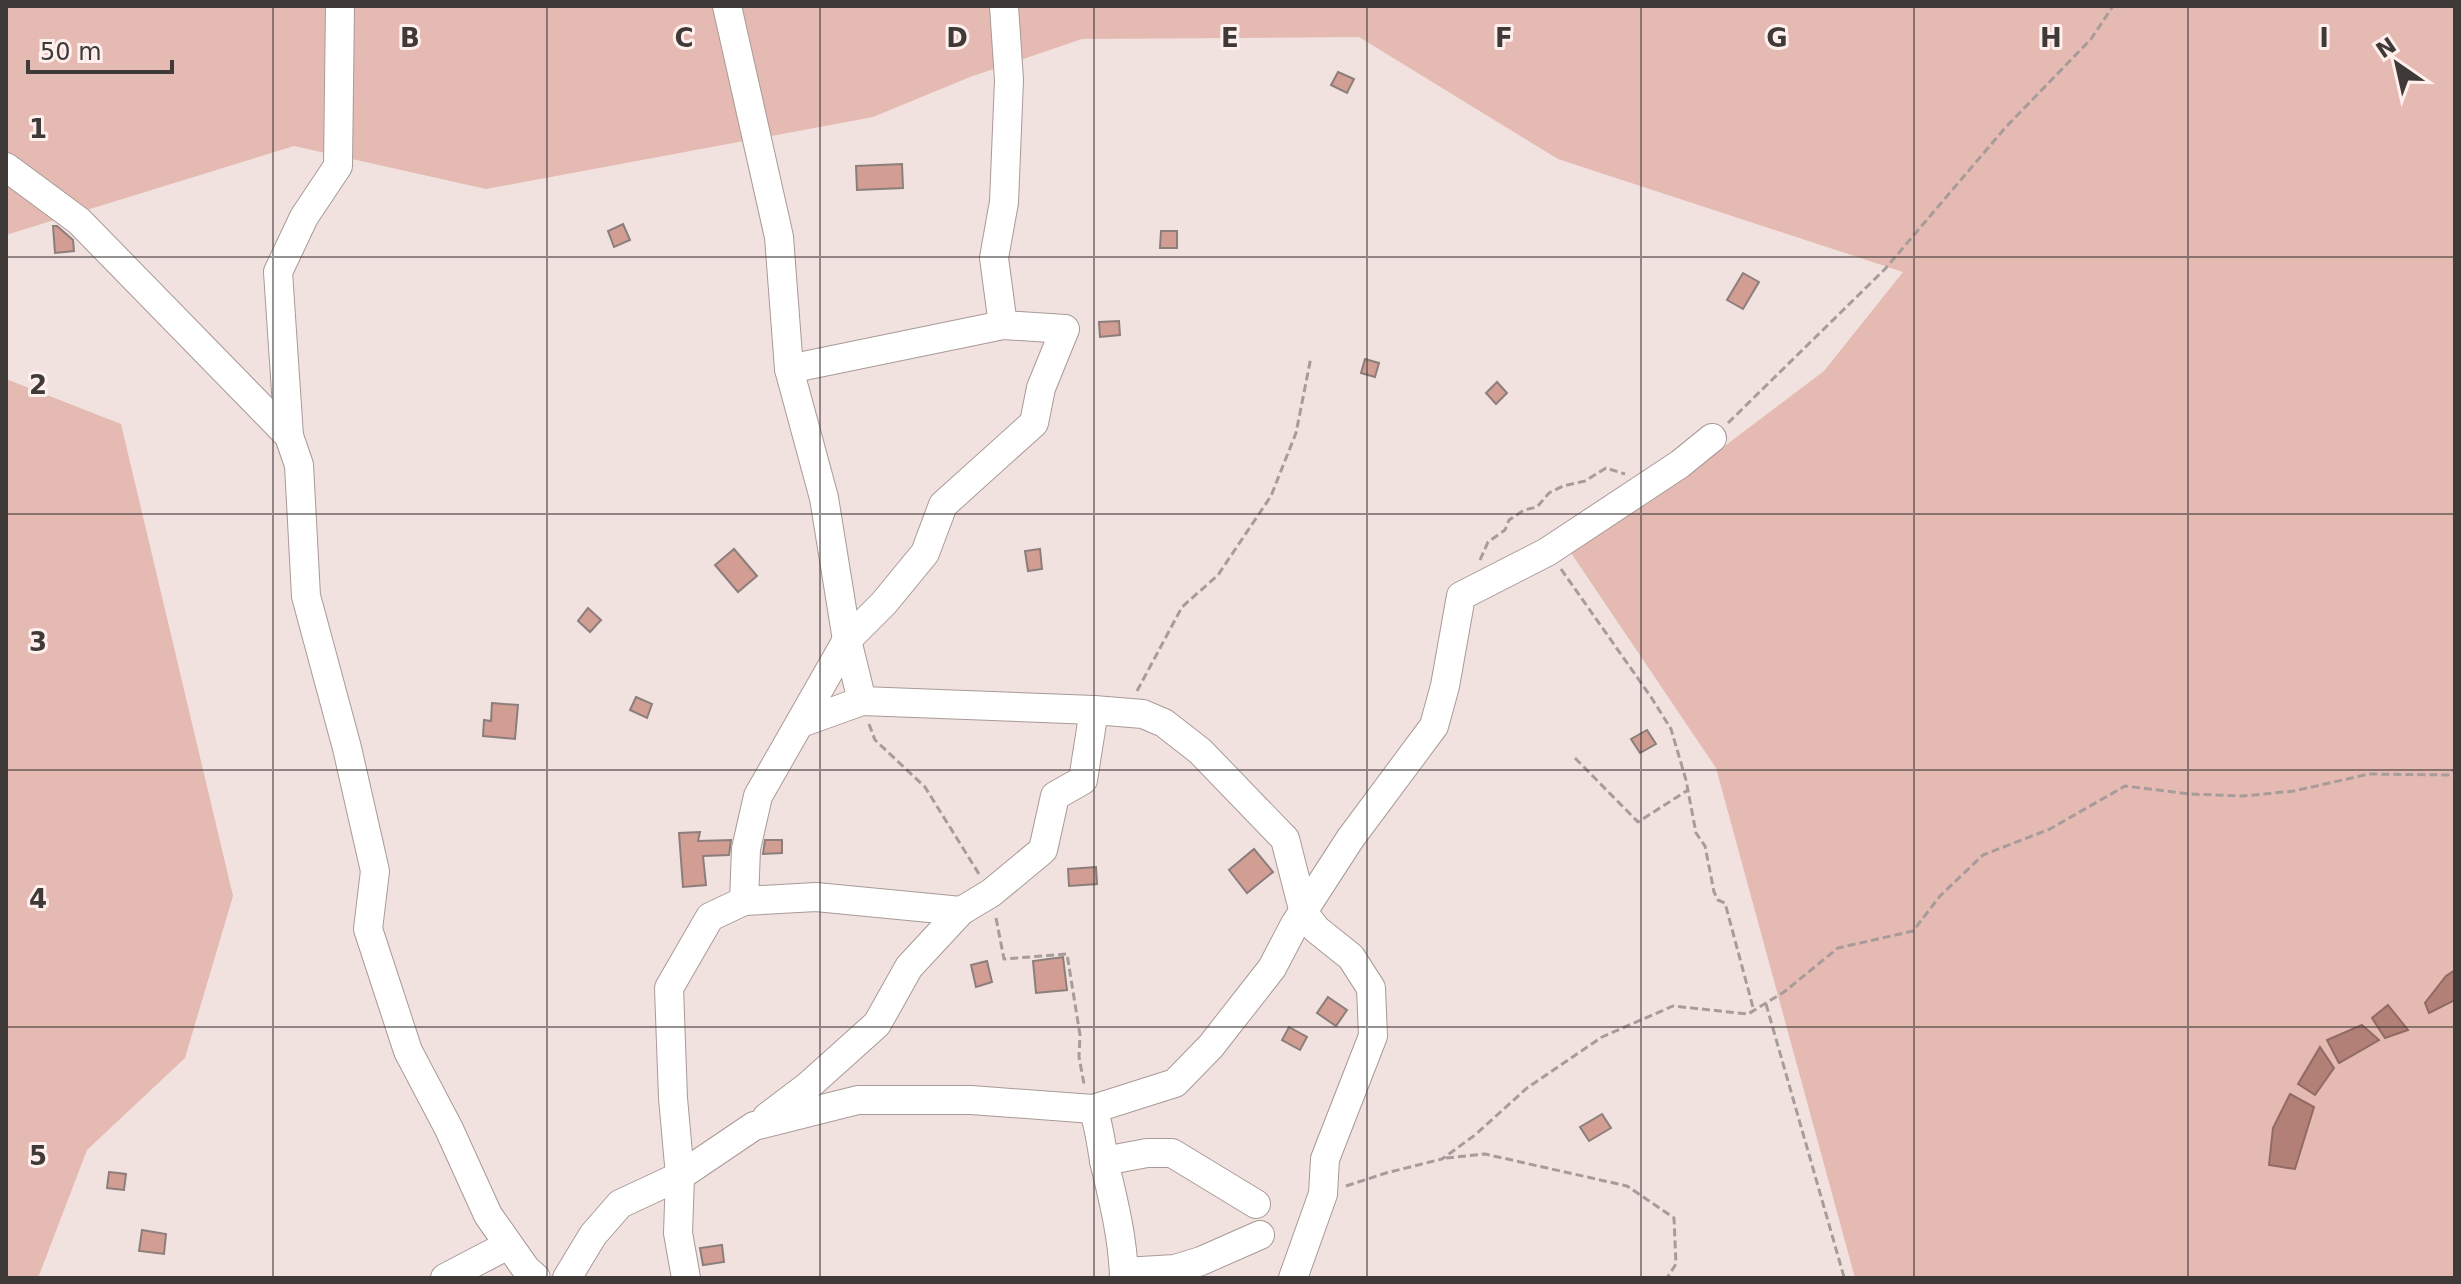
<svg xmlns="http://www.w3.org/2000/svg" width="2461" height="1284" font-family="'DejaVu Sans',sans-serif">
<rect width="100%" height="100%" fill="#f1e2df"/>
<g fill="#e5bab2">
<polygon points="6,6 2455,6 2455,1278 1855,1278 1716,768 1571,553 1653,500 1824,371 1903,272 1558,159 1359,37 1082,39 970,77 873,117 486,189 294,146 6,235"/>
<polygon points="6,379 121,424 233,896 185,1058 87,1150 38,1278 6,1278"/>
</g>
<g fill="#b38077" stroke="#906b64" stroke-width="2">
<polygon points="2455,970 2455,1000 2429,1013 2425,1003 2446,976"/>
<polygon points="2388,1005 2408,1030 2385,1038 2372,1018"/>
<polygon points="2362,1025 2379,1040 2339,1063 2327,1040"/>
<polygon points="2320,1047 2334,1068 2315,1095 2298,1084"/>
<polygon points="2290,1094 2314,1107 2295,1169 2269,1165 2273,1128"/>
</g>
<g fill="#d29d93" stroke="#8b7e7b" stroke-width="2">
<polygon points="1338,72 1354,79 1347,93 1331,85"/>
<polygon points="902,164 903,188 857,190 856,166"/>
<polygon points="623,224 630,240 614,247 608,231"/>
<polygon points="53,226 57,226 73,240 74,251 55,253"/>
<polygon points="1161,231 1177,231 1177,248 1160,248"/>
<polygon points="1743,273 1759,282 1743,309 1727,300"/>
<polygon points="1119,321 1120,335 1100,337 1099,322"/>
<polygon points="1365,359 1379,363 1375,377 1361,373"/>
<polygon points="1497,382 1507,393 1496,404 1486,393"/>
<polygon points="734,549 757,576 738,592 715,565"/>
<polygon points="1040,549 1042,569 1028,571 1025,551"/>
<polygon points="588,608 601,620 590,632 578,621"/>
<polygon points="636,697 652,704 647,718 630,710"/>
<polygon points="492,703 518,705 515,739 483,736 484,720 491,721"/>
<polygon points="1647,730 1656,744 1640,753 1631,739"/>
<polygon points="700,832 698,841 731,840 729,855 703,856 706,885 683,887 679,833"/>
<polygon points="765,840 782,840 782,853 763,854"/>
<polygon points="1254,849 1273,872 1247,893 1229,870"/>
<polygon points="1096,867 1097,884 1069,886 1068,869"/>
<polygon points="1063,957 1067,990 1036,993 1033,961"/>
<polygon points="987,961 992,982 976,987 971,965"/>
<polygon points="1328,997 1347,1010 1336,1026 1317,1013"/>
<polygon points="1289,1027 1307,1037 1300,1050 1282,1040"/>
<polygon points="1602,1114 1611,1128 1589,1141 1580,1127"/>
<polygon points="109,1172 126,1174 124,1190 107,1188"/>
<polygon points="142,1230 166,1234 164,1254 139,1251"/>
<polygon points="722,1245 724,1262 703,1265 700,1248"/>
</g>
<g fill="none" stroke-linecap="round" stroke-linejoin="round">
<defs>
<g id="minor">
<polyline points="727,6 779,237 789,369 824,498 847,640 862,701"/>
<polyline points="6,167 79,221 289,436 299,465 306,596 347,748 375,871 368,929 408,1051 449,1129 488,1215 526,1269 536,1278"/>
<polyline points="1003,325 994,258 1004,202 1009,80 1004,6"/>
<polyline points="289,436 278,272 304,217 338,166 340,6"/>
<polyline points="801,723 862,701 1094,710 1143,714 1164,723 1200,751 1285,839 1304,913 1316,929 1351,957 1371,988 1373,1036 1325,1159 1323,1194 1293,1278"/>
<polyline points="744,901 816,897 961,911"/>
<path d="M 1093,1109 C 1100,1128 1101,1146 1105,1165 C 1114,1203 1123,1239 1124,1278"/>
<polyline points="767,1117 808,1086 877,1024 909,967 961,911 991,893 1043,850 1055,796 1083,780 1094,710"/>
<polyline points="1104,1161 1147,1153 1172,1153 1256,1204"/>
<polyline points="1124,1272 1175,1269 1201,1261 1260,1235"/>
<polyline points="445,1278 508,1245"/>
<polyline points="567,1278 593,1235 620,1204 680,1176 754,1126 858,1100 971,1100 1093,1109 1175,1083 1211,1046 1272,968 1295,924 1350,839 1434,726 1445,686 1461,596 1547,552 1680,464 1712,438"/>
<polyline points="686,1278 678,1233 680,1176 673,1098 669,988 710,917 744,901 746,849 758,796 847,640 884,603 925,553 943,505 1034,423 1041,388 1065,329 1003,325 789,369"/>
</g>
</defs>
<use href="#minor" stroke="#a89a97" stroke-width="30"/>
<g stroke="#a79c99" stroke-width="3" stroke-dasharray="8 4" stroke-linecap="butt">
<polyline points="1728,423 1885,269 2005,128 2091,39 2113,6"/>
<polyline points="1480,560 1488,542 1505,530 1509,520 1524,510 1537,507 1549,493 1563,486 1585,481 1606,468 1625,474"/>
<polyline points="1561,569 1651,697 1671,729 1686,780 1696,833 1705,846 1714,892 1718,900 1725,903 1754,1011"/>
<polyline points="1137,691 1182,607 1218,575 1271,496 1296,433 1311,357"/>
<polyline points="869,724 875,740 925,787 979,874"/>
<polyline points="1575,758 1638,822 1688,790"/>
<polyline points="996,918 1004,959 1067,954 1080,1035 1079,1057 1084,1084"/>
<polyline points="1766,1004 1844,1277"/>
<polyline points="1446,1158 1485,1154 1627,1186 1674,1218 1676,1264 1667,1278"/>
<polyline points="1346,1186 1386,1173 1442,1159 1475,1135 1527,1088 1602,1037 1673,1006 1748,1014 1784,992 1838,948 1913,931 1940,896 1983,855 2050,829 2125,786 2189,794 2243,796 2294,791 2369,774 2448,775 2455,769"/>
</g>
<use href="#minor" stroke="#fff" stroke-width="28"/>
</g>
<path fill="none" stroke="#3f3938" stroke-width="2" stroke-opacity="0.55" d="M 273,6 L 273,1278M 547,6 L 547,1278M 820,6 L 820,1278M 1094,6 L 1094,1278M 1367,6 L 1367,1278M 1641,6 L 1641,1278M 1914,6 L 1914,1278M 2188,6 L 2188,1278M 6,257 L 2455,257M 6,514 L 2455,514M 6,770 L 2455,770M 6,1027 L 2455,1027"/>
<g font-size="26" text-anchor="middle" font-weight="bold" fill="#3f3938" stroke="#ffefed" stroke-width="6" stroke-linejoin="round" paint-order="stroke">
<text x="410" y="47">B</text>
<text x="684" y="47">C</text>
<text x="957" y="47">D</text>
<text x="1230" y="47">E</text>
<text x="1504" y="47">F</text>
<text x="1777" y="47">G</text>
<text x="2051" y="47">H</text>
<text x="2324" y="47">I</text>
<text x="38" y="138">1</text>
<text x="38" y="394">2</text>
<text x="38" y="651">3</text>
<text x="38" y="908">4</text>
<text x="38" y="1165">5</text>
</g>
<rect width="2461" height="1284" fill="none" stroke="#3f3938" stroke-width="16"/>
<g transform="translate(2397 64) rotate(326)" stroke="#ffefed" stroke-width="6" paint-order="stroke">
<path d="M0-6L14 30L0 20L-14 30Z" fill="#3f3938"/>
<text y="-12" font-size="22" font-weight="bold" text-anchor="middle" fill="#3f3938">N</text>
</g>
<path d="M28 60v12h144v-12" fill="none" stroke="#3f3938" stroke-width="4"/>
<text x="40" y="60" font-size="24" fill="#3f3938" stroke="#ffefed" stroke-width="6" paint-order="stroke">50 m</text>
</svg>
